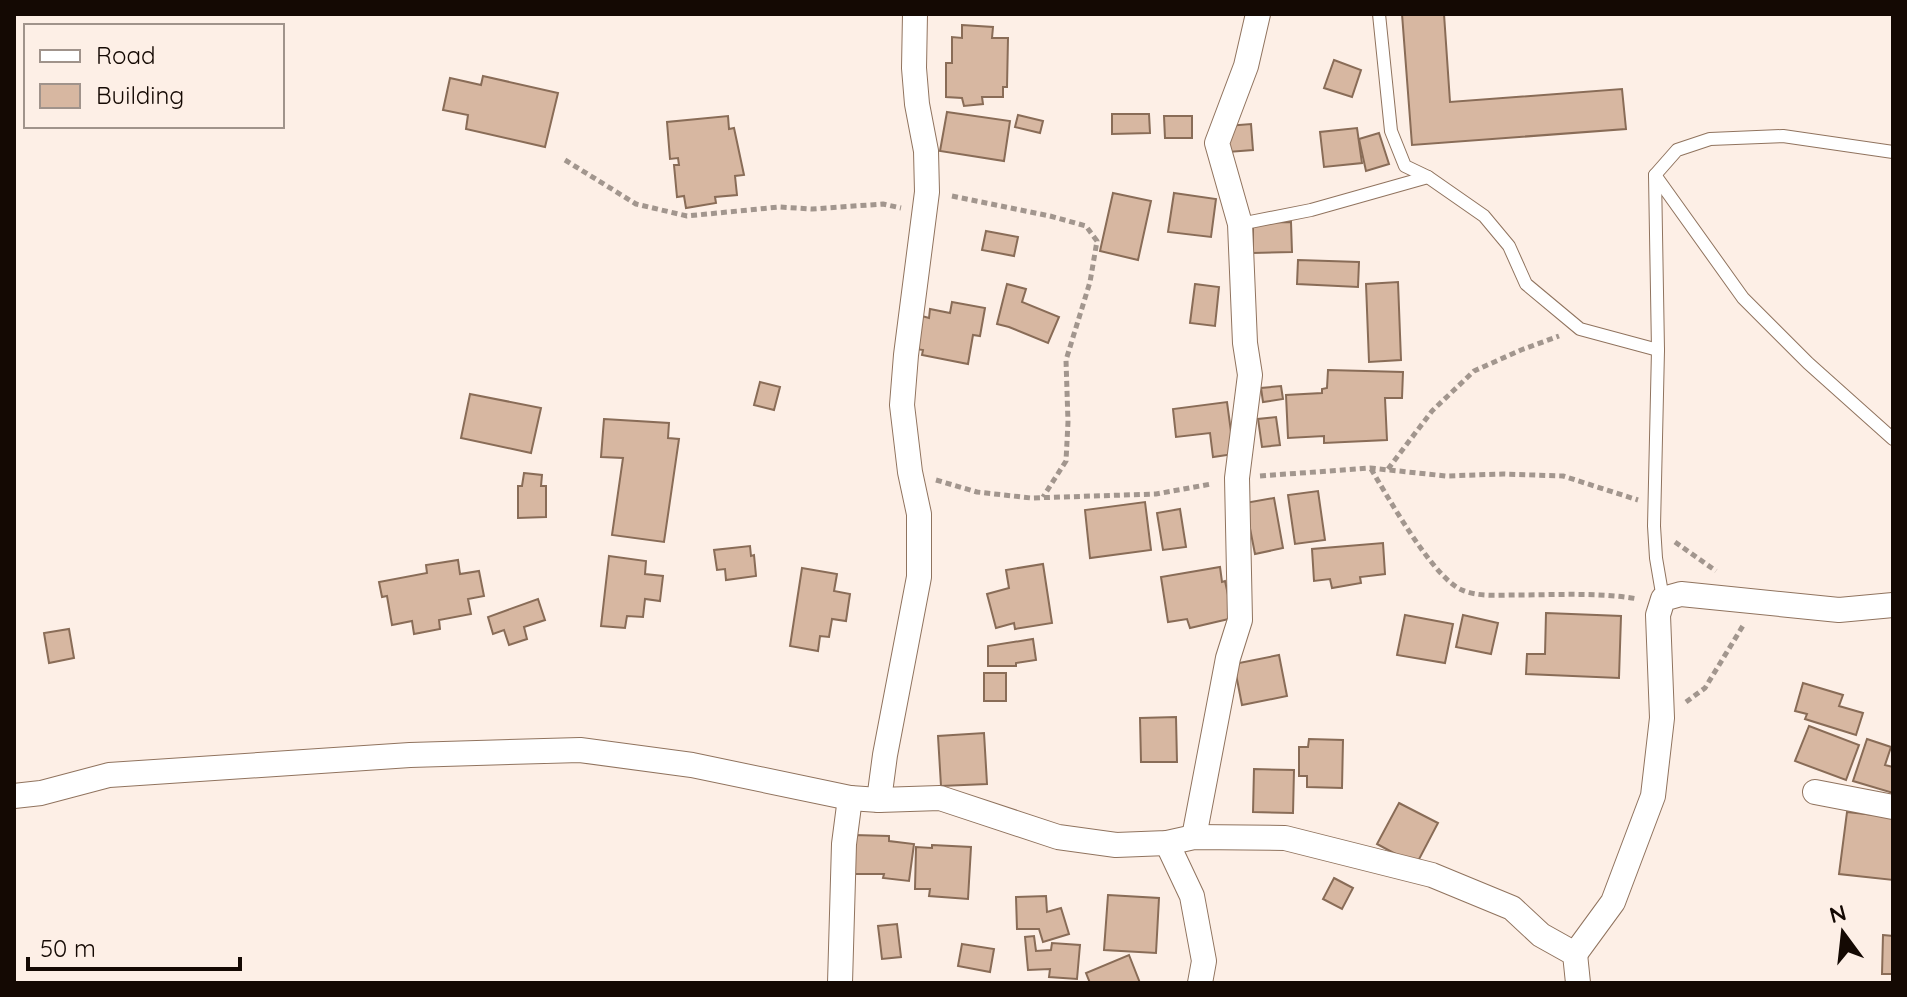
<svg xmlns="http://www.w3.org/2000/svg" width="1907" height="997" font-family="Quicksand,sans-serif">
<rect width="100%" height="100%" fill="#fdefe6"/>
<g fill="#d7b7a1" stroke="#896c57" stroke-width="2">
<polygon points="1402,14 1444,14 1450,102 1622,89 1626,129 1412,145"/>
<polygon points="962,25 993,27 992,38 1008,38 1007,87 1003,87 1003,97 982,97 983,104 964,106 962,98 946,97 946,63 952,63 952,37 962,38"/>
<polygon points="1334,60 1361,70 1352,97 1324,88"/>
<polygon points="483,76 558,93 545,147 466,129 468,115 443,110 450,78 481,85"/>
<polygon points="947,112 1010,121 1004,161 940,151"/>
<polygon points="1112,114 1149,114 1150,133 1112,134"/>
<polygon points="1018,115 1043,121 1040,133 1015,127"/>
<polygon points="728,116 729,129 734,128 744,175 735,176 737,195 715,197 716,203 686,208 684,196 677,197 674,165 679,165 678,158 670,159 667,122"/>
<polygon points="1164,116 1192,116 1192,138 1165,138"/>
<polygon points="1251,124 1253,150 1228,152 1227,126"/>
<polygon points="1357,128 1362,163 1324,167 1320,132"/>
<polygon points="1379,133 1389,164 1366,171 1359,139"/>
<polygon points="1113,193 1151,201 1138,260 1100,251"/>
<polygon points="1174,193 1216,199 1211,237 1168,232"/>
<polygon points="1291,222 1292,252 1253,253 1253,223"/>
<polygon points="986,231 1018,237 1014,256 982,250"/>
<polygon points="1298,260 1359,262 1358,287 1297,284"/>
<polygon points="1398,282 1401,360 1369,362 1366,284"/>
<polygon points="1007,284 1026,289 1022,302 1059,317 1048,343 1009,327 997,324"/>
<polygon points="1195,284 1219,287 1215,326 1190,323"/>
<polygon points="952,302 985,308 980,336 973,335 968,364 922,355 923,350 916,349 922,316 929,318 930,309 950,313"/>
<polygon points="1328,370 1403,372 1402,398 1385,398 1387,440 1324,443 1324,436 1288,438 1286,395 1322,393 1322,389 1327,388"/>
<polygon points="760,382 780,387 774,410 754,405"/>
<polygon points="1281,386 1283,399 1263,402 1261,388"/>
<polygon points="470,394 541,408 531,453 461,438"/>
<polygon points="1227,402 1234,454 1213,457 1210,433 1176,437 1173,409"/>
<polygon points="1276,417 1280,445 1262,447 1258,419"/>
<polygon points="604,419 669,423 668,438 679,439 664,542 612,535 623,458 601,457"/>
<polygon points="524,473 542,475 541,486 546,486 546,517 518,518 518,486 522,486"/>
<polygon points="1318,491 1325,540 1295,544 1288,495"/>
<polygon points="1274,498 1283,548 1255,554 1245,503"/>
<polygon points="1145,502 1151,550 1090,558 1085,510"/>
<polygon points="1180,509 1186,547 1163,550 1157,513"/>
<polygon points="1383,543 1385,574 1360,577 1361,583 1332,588 1330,579 1314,581 1312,549"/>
<polygon points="750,546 751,556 754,555 756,576 726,580 725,569 717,570 714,550"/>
<polygon points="609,556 646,561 645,574 663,576 660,601 645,599 643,617 627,616 625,628 601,626"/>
<polygon points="458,560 460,574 479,571 484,596 468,599 471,614 439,620 440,629 414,634 412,621 392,625 387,596 382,597 379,582 427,573 426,565"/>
<polygon points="1043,564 1052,623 1015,629 1014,623 996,628 987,594 1009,588 1006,570"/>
<polygon points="1220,567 1222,582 1225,581 1233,618 1190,628 1187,619 1168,622 1161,577"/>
<polygon points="802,568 837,574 834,591 850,594 846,621 832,619 829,637 820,636 818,651 790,646"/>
<polygon points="538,599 545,620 524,627 527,639 509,645 504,630 493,634 488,617"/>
<polygon points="1546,613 1621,616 1619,678 1526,674 1527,654 1545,654"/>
<polygon points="1405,615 1453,624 1445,663 1397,655"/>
<polygon points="1463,615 1498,623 1491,654 1456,647"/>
<polygon points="69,629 74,658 49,663 44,633"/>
<polygon points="1033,639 1036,660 1016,663 1016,666 988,666 988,646"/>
<polygon points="1279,655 1287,696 1242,705 1234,664"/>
<rect x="984" y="673" width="22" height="28"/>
<polygon points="1803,683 1843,695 1839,706 1863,713 1856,735 1805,719 1807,714 1795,711"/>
<polygon points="1176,717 1177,762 1141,762 1140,718"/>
<polygon points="1809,726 1859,745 1846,780 1795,761"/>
<polygon points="984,733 987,784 941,786 938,736"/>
<polygon points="1309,739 1343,740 1342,788 1307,787 1307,776 1299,776 1299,747 1308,747"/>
<polygon points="1867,739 1891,747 1885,765 1893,767 1893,793 1853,781"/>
<polygon points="1254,769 1294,770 1293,813 1253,812"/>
<polygon points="1399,803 1438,823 1416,865 1377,844"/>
<polygon points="1847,812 1893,817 1893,880 1839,874"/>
<polygon points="854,835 889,836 889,841 914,844 909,881 883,878 884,874 853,874"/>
<polygon points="932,845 971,847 968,899 929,896 930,889 915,889 916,847 932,848"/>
<polygon points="1334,878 1353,888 1342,909 1323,899"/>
<polygon points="1108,895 1159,898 1156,953 1104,950"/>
<polygon points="1046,896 1047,912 1061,908 1069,934 1043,942 1039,929 1017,929 1016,897"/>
<polygon points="897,924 901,957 882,959 878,926"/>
<polygon points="1883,935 1893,936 1893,974 1882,974"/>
<polygon points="1034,936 1036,951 1051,950 1052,943 1080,945 1077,979 1049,977 1050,969 1028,970 1025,937"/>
<polygon points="962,944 994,949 990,972 958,966"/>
<polygon points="1129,955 1140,983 1090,983 1086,973"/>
</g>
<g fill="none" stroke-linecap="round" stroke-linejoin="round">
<defs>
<g id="lane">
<polyline points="1379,14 1391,131 1405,166 1428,177 1484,216 1509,246 1526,284 1580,329 1658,350"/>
<polyline points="1655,175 1743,298 1808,363 1893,439"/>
<polyline points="1240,224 1311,210 1428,177"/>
<polyline points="1663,599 1656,558 1654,526 1658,350 1655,175 1677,150 1710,139 1783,136 1893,152"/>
</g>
<g id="street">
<polyline points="1815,792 1893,807"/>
<polyline points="14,796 41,793 109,775 410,755 580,750 692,765 850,798 879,800 940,798 1058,837 1116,845 1167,843 1194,837 1285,838 1432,875 1512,908 1541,935 1575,954 1578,983"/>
<polyline points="879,800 885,755 919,577 919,514 910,472 902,405 906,355 927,192 926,151 917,104 914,68 915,14"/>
<polyline points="1194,837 1228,658 1240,620 1237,478 1250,375 1245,343 1240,224 1217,143 1246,66 1258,14"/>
<polyline points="1167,843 1192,896 1204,961 1200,983"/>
<polyline points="1575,954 1613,902 1653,796 1662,718 1658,615 1663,599 1681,594 1839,610 1893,605"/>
<polyline points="840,983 844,844 850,798"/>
</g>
</defs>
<use href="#lane" stroke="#90735e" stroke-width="14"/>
<use href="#street" stroke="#90735e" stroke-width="26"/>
<g stroke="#a2968e" stroke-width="5" stroke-dasharray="6 4" stroke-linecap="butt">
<polyline points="565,160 636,204 687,216 779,207 812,209 883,204 901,208"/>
<polyline points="952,196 1050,216 1086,226 1097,241 1090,282 1066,360 1068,422 1066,461 1043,497"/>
<path d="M 1371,469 C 1388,497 1433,578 1462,590 C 1477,597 1499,595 1516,595 C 1557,595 1598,592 1638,599"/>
<polyline points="1388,469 1432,411 1474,371 1521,350 1559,336"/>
<polyline points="1260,476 1370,468 1446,476 1503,474 1563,476 1638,500"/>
<polyline points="936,480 977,492 1031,498 1156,494 1211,484"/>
<polyline points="1675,542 1716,571"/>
<polyline points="1686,702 1705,688 1744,624"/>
</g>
<use href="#lane" stroke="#fff" stroke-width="12"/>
<use href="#street" stroke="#fff" stroke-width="24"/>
</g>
<rect width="1907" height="997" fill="none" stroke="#140903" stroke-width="32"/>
<rect x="24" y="24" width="260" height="104" fill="#fdefe6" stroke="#a0938b" stroke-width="2"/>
<rect x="40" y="50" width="40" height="12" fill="#ffffff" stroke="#a0938b" stroke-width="2"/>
<text x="96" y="64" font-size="24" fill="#140903">Road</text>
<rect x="40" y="84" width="40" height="24" fill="#d7b7a1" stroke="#a0938b" stroke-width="2"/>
<text x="96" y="104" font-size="24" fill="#140903">Building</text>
<g transform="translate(1843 933) rotate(345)" stroke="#fdefe6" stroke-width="6" paint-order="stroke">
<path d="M0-6L14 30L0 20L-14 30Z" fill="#140903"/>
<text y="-12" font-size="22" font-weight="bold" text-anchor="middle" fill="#140903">N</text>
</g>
<path d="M28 957v12h212v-12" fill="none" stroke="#140903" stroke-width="4"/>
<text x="40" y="957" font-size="24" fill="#140903" stroke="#fdefe6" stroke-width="6" paint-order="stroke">50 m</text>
</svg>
